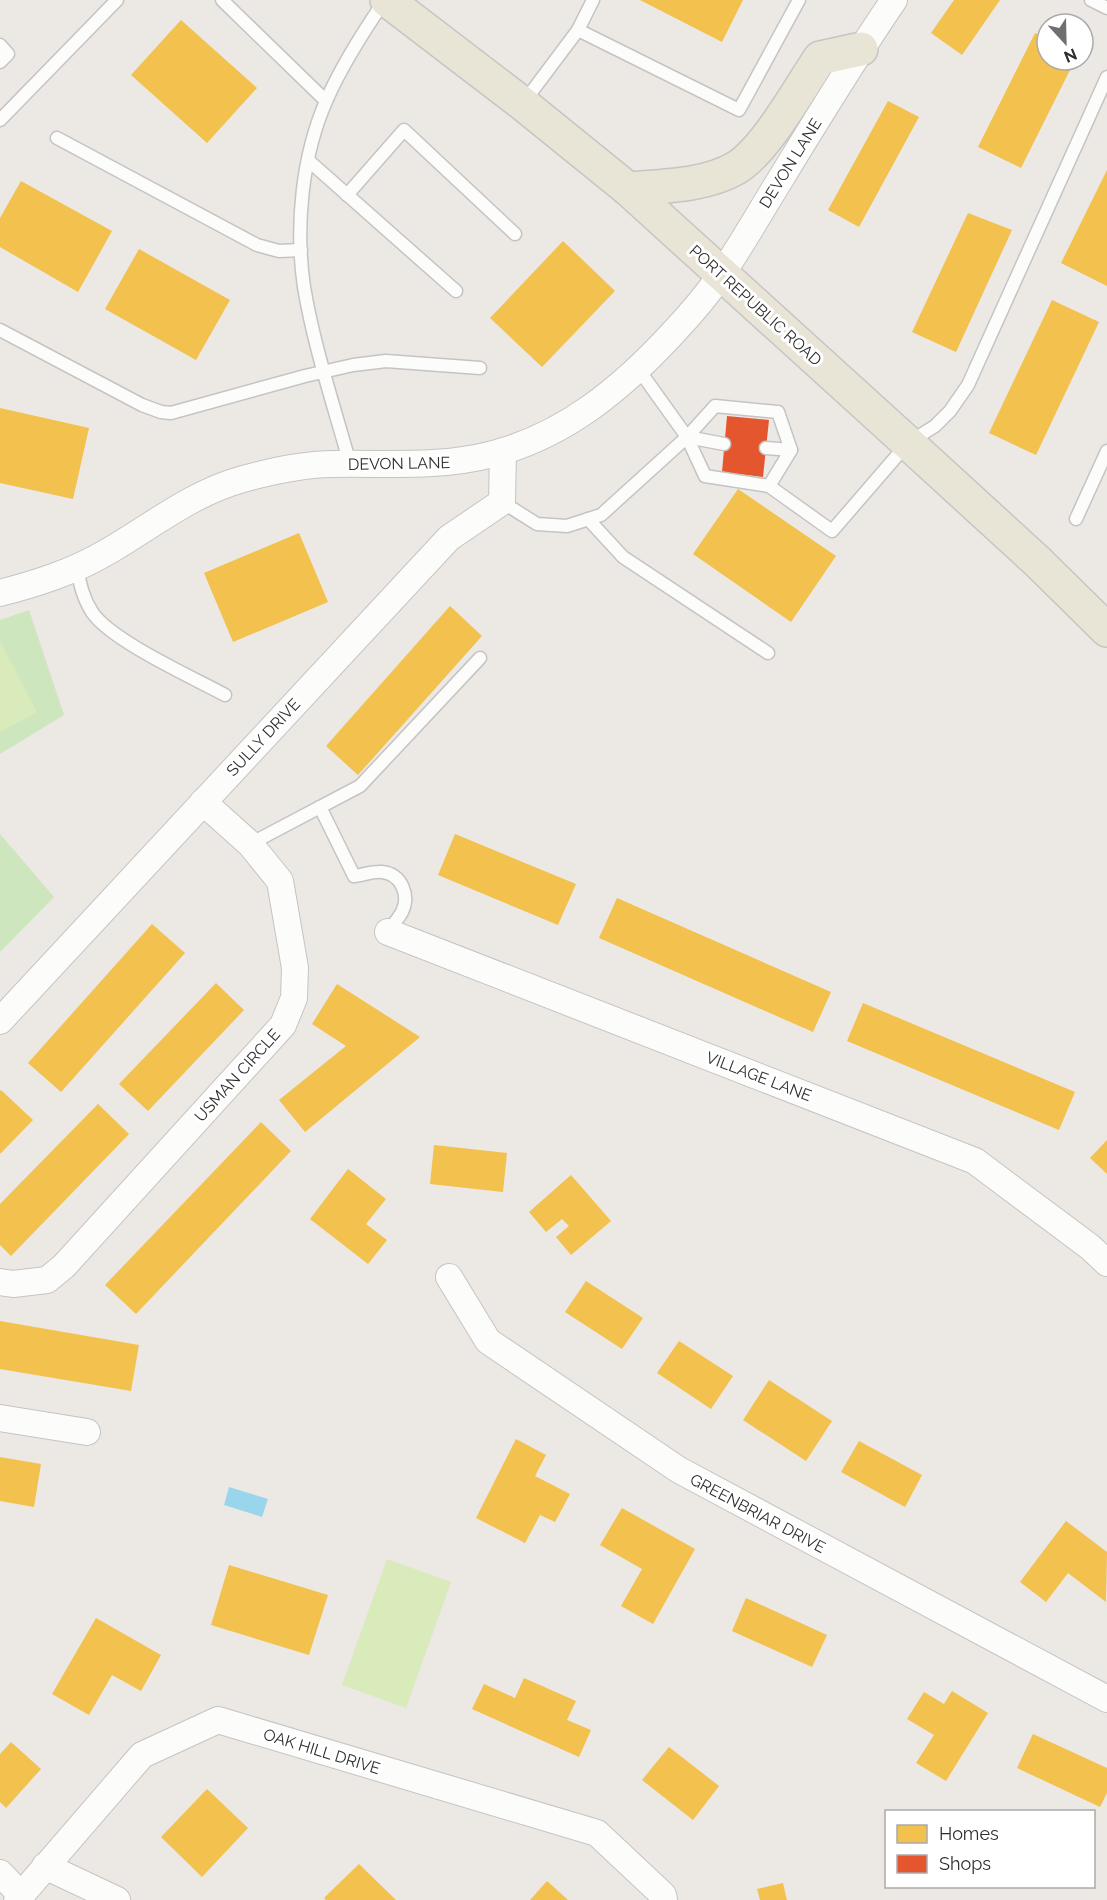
<svg xmlns="http://www.w3.org/2000/svg" width="1107" height="1900" font-family="Raleway,sans-serif">
<rect width="100%" height="100%" fill="#ece8e4"/>
<g fill="#cee6be">
<polygon points="29,610 64,715 0,754 0,620"/>
<polygon points="0,834 54,897 0,952"/>
</g>
<g fill="#d9eabb">
<polygon points="0,641 37,712 0,732"/>
<polygon points="387,1559 451,1582 406,1708 342,1685"/>
</g>
<polygon fill="#99d6ec" points="229,1487 268,1499 262,1517 224,1505"/>
<g fill="#f2c14e">
<polygon points="640,0 743,0 722,42"/>
<polygon points="954,0 1000,0 962,55 931,33"/>
<polygon points="181,20 257,88 207,143 131,75"/>
<polygon points="1035,33 1047,39 1047,60 1075,60 1021,168 978,147"/>
<polygon points="888,101 919,117 859,227 828,210"/>
<polygon points="1107,170 1107,286 1061,263"/>
<polygon points="21,181 112,231 78,292 0,247 0,218"/>
<polygon points="968,213 1012,230 956,352 912,332"/>
<polygon points="563,241 615,291 542,367 490,318"/>
<polygon points="139,249 230,300 196,360 105,309"/>
<polygon points="1052,300 1099,322 1036,455 989,433"/>
<polygon points="0,408 89,428 73,499 0,483"/>
<polygon points="738,489 836,556 791,622 693,554"/>
<polygon points="299,533 328,602 233,642 204,573"/>
<polygon points="450,606 482,636 358,775 326,746"/>
<polygon points="455,834 576,884 558,925 438,875"/>
<polygon points="617,898 831,992 813,1032 599,938"/>
<polygon points="152,924 185,953 61,1092 28,1063"/>
<polygon points="216,983 244,1010 148,1111 119,1084"/>
<polygon points="337,984 420,1037 305,1132 279,1100 346,1046 312,1024"/>
<polygon points="863,1003 1075,1092 1059,1130 847,1041"/>
<polygon points="1,1090 33,1120 0,1154 0,1091"/>
<polygon points="98,1104 129,1134 11,1256 0,1245 0,1204"/>
<polygon points="261,1122 291,1151 136,1314 105,1285"/>
<polygon points="1107,1140 1107,1174 1090,1158"/>
<polygon points="434,1145 507,1153 503,1192 430,1184"/>
<polygon points="348,1169 386,1199 366,1224 387,1240 368,1264 310,1219"/>
<polygon points="571,1175 611,1221 571,1255 556,1237 569,1226 562,1219 546,1232 529,1212"/>
<polygon points="586,1281 643,1318 622,1349 565,1312"/>
<polygon points="0,1321 139,1345 131,1391 0,1369"/>
<polygon points="679,1341 733,1376 711,1409 657,1373"/>
<polygon points="769,1380 832,1421 806,1461 743,1420"/>
<polygon points="516,1439 546,1455 535,1476 570,1494 555,1522 540,1515 525,1543 476,1518"/>
<polygon points="859,1441 922,1475 905,1507 841,1472"/>
<polygon points="0,1457 41,1464 34,1507 0,1501"/>
<polygon points="622,1508 695,1549 653,1624 621,1606 642,1569 600,1545"/>
<polygon points="1066,1521 1107,1552 1106,1602 1068,1573 1046,1602 1020,1582"/>
<polygon points="229,1565 328,1595 309,1655 211,1625"/>
<polygon points="746,1598 827,1635 812,1667 732,1631"/>
<polygon points="96,1618 161,1655 141,1691 112,1675 89,1715 52,1694"/>
<polygon points="524,1678 576,1701 567,1720 591,1730 579,1757 472,1709 484,1684 515,1698"/>
<polygon points="952,1691 988,1713 946,1781 916,1763 934,1735 907,1719 924,1692 944,1704"/>
<polygon points="1033,1734 1107,1768 1107,1793 1100,1807 1017,1768"/>
<polygon points="11,1742 41,1769 6,1808 0,1802 0,1754"/>
<polygon points="669,1747 719,1786 693,1820 642,1780"/>
<polygon points="207,1789 248,1828 202,1877 161,1837"/>
<polygon points="359,1864 396,1900 326,1900 324,1898"/>
<polygon points="547,1881 568,1900 530,1900"/>
<polygon points="783,1883 787,1900 760,1900 757,1889"/>
</g>
<polygon fill="#e4572e" points="727,416 769,420 763,477 722,472"/>
<g fill="none" stroke-linecap="round" stroke-linejoin="round">
<defs>
<g id="lane">
<polyline points="222,0 326,101"/>
<polyline points="1091,0 1107,8"/>
<polyline points="578,30 593,0"/>
<polyline points="0,45 8,54 0,62"/>
<polyline points="524,102 578,30 739,110 799,0"/>
<polyline points="0,120 117,0"/>
<polyline points="57,138 257,245 279,251 301,250"/>
<polyline points="309,161 456,291"/>
<polyline points="347,195 404,130 515,234"/>
<polyline points="0,330 142,405 161,412 171,413 305,376 353,365 386,361 480,368"/>
<polyline points="687,437 724,444"/>
<polyline points="766,448 791,450"/>
<path d="M 350,464 C 334,406 314,347 304,287 C 295,226 302,155 327,99 C 343,63 363,32 385,0"/>
<polyline points="769,486 832,531 908,443 935,426 950,411 968,385 1107,77"/>
<polyline points="502,502 537,524 567,526 601,515 687,437 715,406 778,412 791,450 769,486 705,476 687,437 639,370"/>
<polyline points="588,519 623,557 768,653"/>
<polyline points="1076,519 1107,451"/>
<path d="M 77,568 C 80,584 83,598 92,612 C 110,640 192,677 225,695"/>
<path d="M 320,807 L 354,876 C 363,875 373,871 382,872 C 402,874 410,896 402,912 C 398,919 392,926 388,932"/>
<polyline points="250,844 360,786 480,658"/>
</g>
<g id="street">
<path d="M 0,593 C 38,583 73,572 107,552 C 152,526 192,493 243,479 C 272,471 303,464 333,464 C 387,463 440,468 493,454 C 566,435 622,388 672,334 C 690,315 708,294 723,272 C 744,241 763,207 783,175 C 819,116 855,57 894,0"/>
<polyline points="388,932 975,1161 1090,1247 1107,1263"/>
<polyline points="0,1021 449,538 502,502 503,451"/>
<polyline points="449,1277 488,1341 679,1470 1107,1699"/>
<polyline points="0,1282 13,1284 47,1280 64,1266 283,1025 294,998 295,968 280,881 250,844 203,802"/>
<polyline points="0,1418 87,1432"/>
<polyline points="45,1866 117,1900"/>
<polyline points="0,1873 21,1895"/>
<polyline points="17,1900 142,1755 218,1720 597,1833 663,1895 664,1900"/>
</g>
<g id="primary">
<polyline points="387,0 523,104 628,189 908,443 1037,561 1107,630"/>
<path d="M 628,189 C 663,186 705,186 736,168 C 766,150 799,89 820,58 L 861,49"/>
</g>
</defs>
<use href="#lane" stroke="#c5c4c5" stroke-width="15"/>
<use href="#street" stroke="#c5c4c5" stroke-width="28"/>
<use href="#primary" stroke="#c6c5c4" stroke-width="36"/>
<use href="#lane" stroke="#fcfcfb" stroke-width="12"/>
<use href="#street" stroke="#fcfcfb" stroke-width="26"/>
<use href="#primary" stroke="#e8e4d6" stroke-width="33"/>
</g>
<g text-anchor="middle" stroke-width="6" stroke-linejoin="round" paint-order="stroke">
<g font-size="16" fill="#2e2e2e" stroke="#fff">
<text transform="translate(790 163) rotate(-58)" y="6">DEVON LANE</text>
<text transform="translate(756 305) rotate(42)" y="6">PORT REPUBLIC ROAD</text>
<text transform="translate(399 463) rotate(-1)" y="6">DEVON LANE</text>
<text transform="translate(263 737) rotate(-47)" y="6">SULLY DRIVE</text>
<text transform="translate(237 1075) rotate(-48)" y="6">USMAN CIRCLE</text>
<text transform="translate(759 1076) rotate(21)" y="6">VILLAGE LANE</text>
<text transform="translate(758 1513) rotate(28)" y="6">GREENBRIAR DRIVE</text>
<text transform="translate(322 1751) rotate(17)" y="6">OAK HILL DRIVE</text>
</g>
</g>
<rect x="885" y="1810" width="210" height="78" fill="#ffffff" stroke="#ababab" stroke-width="1.5"/>
<rect x="897" y="1825" width="30" height="18" fill="#f2c14e" stroke="#ababab" stroke-width="1.5"/>
<text x="939" y="1840" font-size="18" fill="#2e2e2e">Homes</text>
<rect x="897" y="1855" width="30" height="18" fill="#e4572e" stroke="#ababab" stroke-width="1.5"/>
<text x="939" y="1870" font-size="18" fill="#2e2e2e">Shops</text>
<g transform="translate(1065 42) rotate(158)"><circle r="28" fill="#ffffff" stroke="#ababab" stroke-width="1.5"/>
<path d="M0-4.5L10 22L0 15L-10 22Z" fill="#706f6e"/>
<text y="-9" font-size="16" font-weight="bold" text-anchor="middle" fill="#2e2e2e">N</text>
</g>
</svg>
